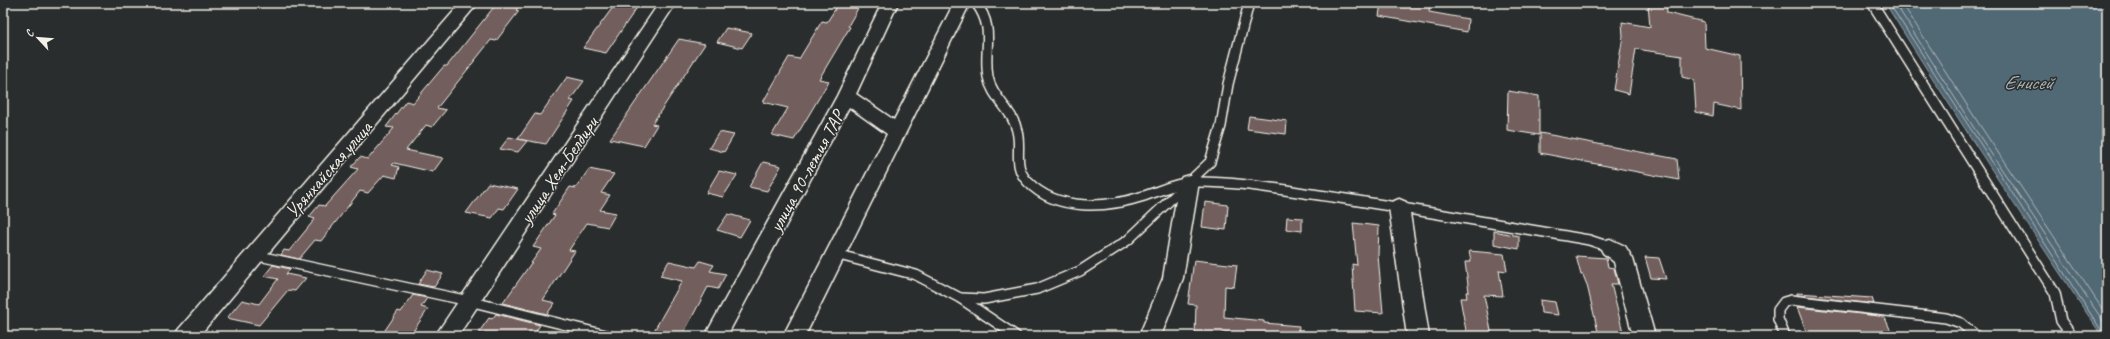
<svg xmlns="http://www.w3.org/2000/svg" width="2110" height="339" font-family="Caveat,sans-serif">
<rect width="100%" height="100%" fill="#2a2d2e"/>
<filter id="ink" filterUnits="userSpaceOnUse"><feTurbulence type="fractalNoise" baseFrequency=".025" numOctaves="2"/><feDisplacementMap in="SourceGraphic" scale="8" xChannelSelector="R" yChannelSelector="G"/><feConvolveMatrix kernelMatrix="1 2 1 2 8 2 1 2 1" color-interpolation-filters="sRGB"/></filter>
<g filter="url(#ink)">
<path fill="#516775" stroke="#929ea3" d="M 1885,3 L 2107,3 L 2107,336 L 2102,336 C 2028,226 1955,115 1885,3 Z"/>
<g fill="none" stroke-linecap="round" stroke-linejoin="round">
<g stroke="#b3baba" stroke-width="1">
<polyline points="1889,3 2105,336"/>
<polyline points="1895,3 1974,128 2107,327"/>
<polyline points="1902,3 1979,124 2107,316"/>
</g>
</g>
<g fill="#725f5d" stroke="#f4f1e8">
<polygon points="497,3 521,3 516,10 519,11 496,41 491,40 437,108 446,110 432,127 426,125 406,150 443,158 433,172 394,163 392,165 399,167 396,178 384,175 368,193 360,191 321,241 315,240 299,259 281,255 284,250 289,251 315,219 309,217 319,205 325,206 358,169 351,167 360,157 368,159 394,128 386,127 406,101 413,103 444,66 447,66"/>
<polygon points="616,3 640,3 606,53 583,48"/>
<polygon points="839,3 861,3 848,26 850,27 819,79 829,81 794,140 772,135 788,108 763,102 789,57 799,59 822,21 827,22"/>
<polygon points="1381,3 1430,3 1429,12 1468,19 1467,32 1379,16"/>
<polygon points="1648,3 1666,3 1667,13 1704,22 1705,48 1740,56 1741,110 1714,104 1713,116 1696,112 1694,80 1682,77 1682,56 1636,49 1629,94 1614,90 1623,36 1622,22 1650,27"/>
<polygon points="726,28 752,33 742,48 717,42"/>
<polygon points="679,39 705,44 652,124 657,125 644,146 610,139"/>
<polygon points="567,77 584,81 570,100 574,101 546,144 518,139 535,114 540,115"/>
<polygon points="1508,91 1539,96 1539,135 1507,130"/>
<polygon points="1249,116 1287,121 1286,134 1247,129"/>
<polygon points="719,132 734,135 724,152 709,148"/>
<polygon points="1540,133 1677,159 1679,180 1540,153"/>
<polygon points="509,137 527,141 518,152 500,149"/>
<polygon points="763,162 781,166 767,191 749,187"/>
<polygon points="589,169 614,174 601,193 610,195 600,210 616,213 608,227 587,223 569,250 575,251 543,300 555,303 547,314 503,303 541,249 533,247 555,215 552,214 570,187 576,188"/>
<polygon points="719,171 737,175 723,197 706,193"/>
<polygon points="488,183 518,189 504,209 499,208 492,218 466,213"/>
<polygon points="1205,202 1228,205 1226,230 1202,227"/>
<polygon points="728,214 750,220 740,237 717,230"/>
<polygon points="1287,217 1302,218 1302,231 1286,229"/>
<polygon points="1353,223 1379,226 1378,255 1383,313 1355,311 1352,264 1357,265"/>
<polygon points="1494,231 1519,236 1519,249 1494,244"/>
<polygon points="1469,251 1504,254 1507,271 1499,270 1503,296 1484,295 1492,336 1467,336 1460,298 1467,298 1466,292 1469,292 1465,262 1471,262"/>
<polygon points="1576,256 1606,258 1608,267 1614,268 1618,284 1611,284 1624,336 1599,336 1587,285 1583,275 1581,275"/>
<polygon points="1645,257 1659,258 1666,279 1651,278"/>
<polygon points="1194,260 1237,265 1234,287 1225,286 1224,317 1264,321 1264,323 1299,326 1298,336 1261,336 1223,332 1223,336 1195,336 1196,305 1188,304"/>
<polygon points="669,261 696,267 700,261 714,265 710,271 726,274 718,289 708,287 682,336 651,336 682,281 660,276"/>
<polygon points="273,265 290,269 286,274 306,278 295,291 288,290 259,325 227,318 242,300 259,304 278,279 264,276"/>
<polygon points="427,270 443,274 434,287 418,284"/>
<polygon points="1797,293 1872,298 1874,304 1797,295"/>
<polygon points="413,295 427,298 421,307 428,309 410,336 381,336 398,311 401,312"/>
<polygon points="1540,300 1555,302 1558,315 1541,313"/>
<polygon points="1797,307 1879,316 1885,318 1893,336 1808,336"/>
<polygon points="496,314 540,325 533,336 494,336 479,332 489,318 492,319"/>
</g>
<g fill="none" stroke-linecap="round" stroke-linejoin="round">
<defs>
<g id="service">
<path d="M 976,3 C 996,29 983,49 988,77 C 992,98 1013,110 1017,131 C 1022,149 1012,166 1028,182 C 1057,212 1107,208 1144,196 C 1160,191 1175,183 1192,182 C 1237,181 1282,190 1326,196 C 1414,209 1502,225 1589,240 L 1610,247"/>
<polyline points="1872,3 2055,293 2061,321 2072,336"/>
<polyline points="835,254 916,275 960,298 1016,336"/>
<polyline points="254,255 469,301 610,336"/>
<polyline points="960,298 984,299 1037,289 1080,271 1128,240 1210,162 1221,126 1228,84 1249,3"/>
<polyline points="1785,336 1778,319 1778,310 1784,302 1791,300 1946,318 1961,323 1976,336"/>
</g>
<g id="minor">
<polygon points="461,3 478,3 199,336 175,336 178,330"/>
<polygon points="659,3 676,3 458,336 435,336"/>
<polygon points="882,3 898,3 856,94 894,120 954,3 970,3 805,336 783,336 887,134 849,107 727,336 705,336 837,96"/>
<polygon points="1189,175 1196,177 1199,182 1183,278 1161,336 1139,336 1163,278 1179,182 1182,177"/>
<polygon points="1399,199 1406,202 1409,207 1429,336 1407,336 1389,207 1392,202"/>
<polygon points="1610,239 1625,246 1633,259 1655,336 1633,336 1614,262 1603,253 1600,247 1603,241"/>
</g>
</defs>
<use href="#service" stroke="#f4f1e8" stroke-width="12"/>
<use href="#minor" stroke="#f4f1e8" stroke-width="3"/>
<use href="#service" stroke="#2a2d2e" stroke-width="9"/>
<use href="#minor" fill="#2a2d2e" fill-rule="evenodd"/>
</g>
</g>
<g text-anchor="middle" stroke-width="3" stroke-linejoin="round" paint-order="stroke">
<g font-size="19" fill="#f4f1e8" stroke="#2a2d2e">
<text transform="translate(328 169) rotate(-49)" y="7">Урянхайская улица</text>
<text transform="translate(558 170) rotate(-56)" y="7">улица Хем-Белдири</text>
<text transform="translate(806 171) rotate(-61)" y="7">улица 90-летия ТАР</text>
</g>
<g font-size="20" font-style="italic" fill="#abb3b4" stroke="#2a2d2e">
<text x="2028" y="89">Енисей</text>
</g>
</g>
<rect width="2110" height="339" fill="none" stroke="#2a2d2e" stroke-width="16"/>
<rect x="8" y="8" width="2094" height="323" fill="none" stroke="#f4f1e8" stroke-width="1.5" filter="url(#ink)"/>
<g transform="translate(38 38) rotate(296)" stroke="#2a2d2e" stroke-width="3" paint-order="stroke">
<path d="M0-3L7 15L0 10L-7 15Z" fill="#f4f1e8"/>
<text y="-6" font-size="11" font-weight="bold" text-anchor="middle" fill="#f4f1e8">С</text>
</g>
</svg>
